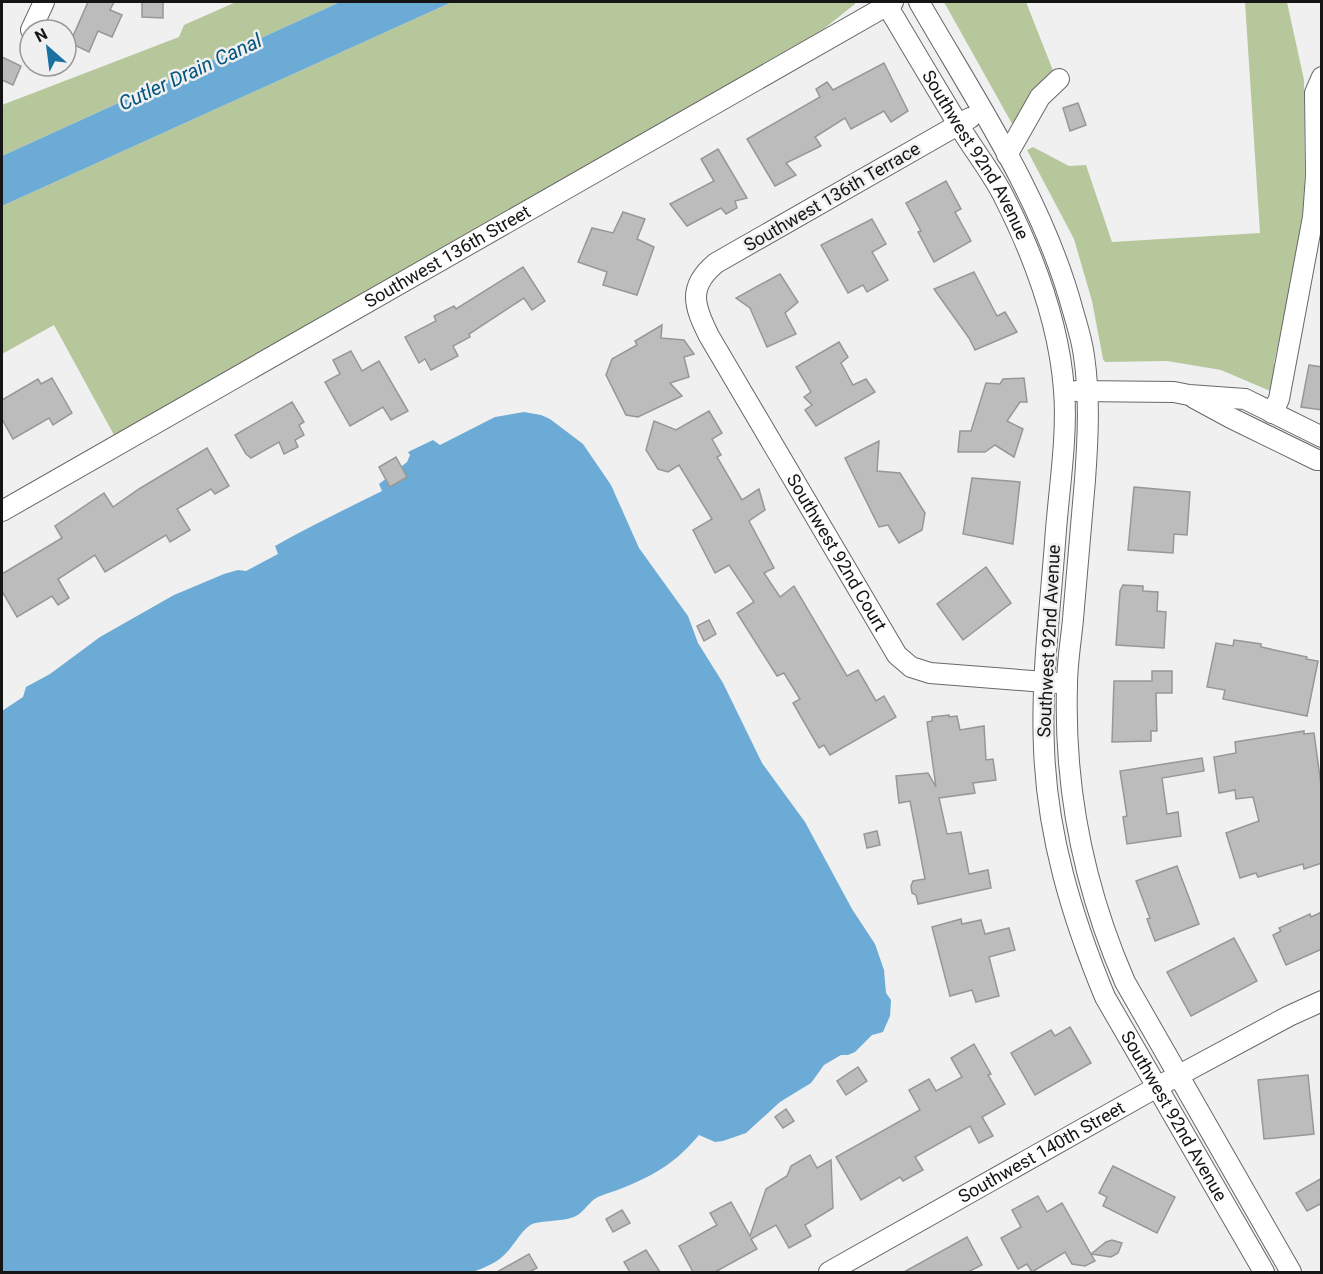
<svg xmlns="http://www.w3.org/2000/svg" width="1323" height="1274" font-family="Roboto,sans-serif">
<rect width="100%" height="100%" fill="#f0f0f1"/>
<g fill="#b6c79b">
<polygon points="236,2 340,2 2,156 2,105 179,37 184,25"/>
<polygon points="452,2 855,2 855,4 821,31 114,435 54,325 2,354 2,206"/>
<polygon points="944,2 1026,2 1054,73 1015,129"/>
<polygon points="1245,2 1287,2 1304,80 1305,197 1292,281 1274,363 1275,393 1221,370 1167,361 1105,362 1103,359 1092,301 1074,239 1027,150 1033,147 1069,166 1086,165 1112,242 1260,233"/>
</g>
<g fill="#6cabd6">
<polygon points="340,2 452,2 2,206 2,156"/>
<path d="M 524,412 L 541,415 L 550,419 L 583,444 L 611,485 L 639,548 L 688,616 L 698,643 L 723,683 L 762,763 L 805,822 L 852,909 L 875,944 L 884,970 L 886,993 L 891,1000 L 890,1016 L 883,1032 L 872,1035 L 855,1052 L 848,1055 L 841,1055 L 824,1065 L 811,1083 L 780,1102 L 746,1133 L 723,1141 L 715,1142 L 699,1135 C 675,1163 658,1173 625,1187 C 616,1191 607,1193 598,1197 C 588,1202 585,1212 574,1217 C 561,1222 536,1220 529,1226 C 521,1232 515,1243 508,1251 C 499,1262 486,1267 473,1272 L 2,1272 L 2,711 L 23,697 L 26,687 L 50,674 L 100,637 L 174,595 L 224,574 L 238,570 L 246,571 L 278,554 L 275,546 C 310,526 346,509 382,491 L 379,484 L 407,462 L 410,455 L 408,452 L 433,440 L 440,445 L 495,417 Z"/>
</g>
<g fill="#bcbcbd" stroke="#979798" stroke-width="1.5">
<polygon points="88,2 114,2 110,10 122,15 112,37 98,31 89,52 70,43"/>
<polygon points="142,2 163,2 163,18 142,17"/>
<polygon points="2,57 21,66 13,85 2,80"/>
<polygon points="884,63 908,111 891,122 884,111 851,129 845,118 815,137 821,146 786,163 796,175 775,186 747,139 820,97 816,89 827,82 833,90"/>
<polygon points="1078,103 1086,125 1070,131 1063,108"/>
<polygon points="718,149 747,198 735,201 737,208 726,214 721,208 687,226 670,204 714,181 701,159"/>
<polygon points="946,181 961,209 955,212 971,241 934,262 918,232 921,231 906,203"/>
<polygon points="623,212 645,219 637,239 654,247 637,295 603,285 607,272 578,262 592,228 613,233"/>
<polygon points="872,219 886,244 872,252 888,280 867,292 863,285 848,293 821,245"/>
<polygon points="523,267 545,301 532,310 524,298 469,334 470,337 453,346 458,356 431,370 425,359 419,363 405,337 436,321 434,316 454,306 456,309"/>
<polygon points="974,272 997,316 1005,312 1017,332 975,350 969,338 934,289"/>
<polygon points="780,274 798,302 785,313 796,334 767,347 750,308 736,298"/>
<polygon points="662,325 661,338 684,340 694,354 684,357 689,377 670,383 682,396 638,417 626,415 606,375 612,359 637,345 635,341"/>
<polygon points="839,342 848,357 841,363 853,385 866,379 875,392 816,426 805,410 812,405 804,397 811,392 796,367"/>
<polygon points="351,351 362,371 379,361 408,411 391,420 383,407 350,426 325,382 340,374 333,360"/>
<polygon points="1309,365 1322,367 1322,410 1301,407"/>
<polygon points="52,378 72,413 53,425 49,418 13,439 2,419 2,400 38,379 41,384"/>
<polygon points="1024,378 1027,402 1020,402 1007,421 1023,429 1014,457 995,445 985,452 958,452 960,431 971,431 986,383 1000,384 1003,379"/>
<polygon points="292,402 304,422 299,425 304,435 295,440 298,447 284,454 279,442 251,458 246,454 235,435"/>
<polygon points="709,411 722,433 712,439 721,455 717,457 742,500 759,489 765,510 749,521 774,568 764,573 780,597 794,586 847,676 858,670 876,701 884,696 896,717 830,755 824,745 819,748 793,703 800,699 784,673 777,676 737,613 754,602 729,565 715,573 693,530 712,519 679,465 668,472 658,469 646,450 654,421 676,430"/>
<polygon points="879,441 877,471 900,473 925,513 922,530 899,543 888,525 879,527 845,458"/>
<polygon points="207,448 229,486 215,494 211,489 177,509 190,530 170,542 166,535 105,572 95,555 58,579 69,598 58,605 52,596 17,617 2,591 2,574 62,538 55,526 104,493 113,507 139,489"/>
<polygon points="396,457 407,477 390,487 379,467"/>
<polygon points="972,478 1020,482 1013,544 963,534"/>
<polygon points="1134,487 1190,492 1187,535 1174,534 1173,553 1128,550"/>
<polygon points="986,567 1011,603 963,640 937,604"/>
<polygon points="1123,585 1143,586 1143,591 1158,592 1157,611 1166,612 1164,648 1116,645 1120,591"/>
<polygon points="709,620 716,634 704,641 697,626"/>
<polygon points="1234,640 1261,644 1261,647 1307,657 1306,659 1318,661 1307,716 1223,699 1225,690 1207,687 1216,643 1233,646"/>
<polygon points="1152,671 1172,671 1172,693 1156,693 1157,731 1151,731 1151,741 1112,742 1114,681 1152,681"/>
<polygon points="949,715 949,717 957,716 960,730 984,726 986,760 993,759 996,780 973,783 975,793 939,798 947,834 961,832 969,874 988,870 991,888 918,904 916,895 912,893 911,886 913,881 925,879 910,801 899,803 896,776 928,773 936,787 927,722 932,721 932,717"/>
<polygon points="1304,731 1304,734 1314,733 1322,792 1322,863 1304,869 1303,864 1258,877 1256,873 1240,878 1226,833 1259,821 1253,797 1236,799 1235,790 1219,793 1214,757 1236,753 1235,742"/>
<polygon points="1202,758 1204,771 1162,778 1167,814 1178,812 1181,836 1127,844 1123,817 1127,816 1120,771"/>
<polygon points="877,831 880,845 867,848 864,834"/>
<polygon points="1177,866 1199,924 1155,941 1147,919 1150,918 1136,881"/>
<polygon points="1322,912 1322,949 1286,965 1273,935 1281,931 1279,928 1310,914 1311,917"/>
<polygon points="961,919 962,924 981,920 985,934 1009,928 1015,950 989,957 999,996 976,1002 972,990 950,996 932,927"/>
<polygon points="1234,938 1257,981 1191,1016 1167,972"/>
<polygon points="1070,1027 1091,1063 1035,1095 1011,1053 1051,1030 1055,1036"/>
<polygon points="974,1044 991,1074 988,1075 1005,1104 982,1117 993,1136 979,1143 970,1126 915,1157 923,1170 903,1181 900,1177 861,1200 836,1157 920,1110 909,1090 929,1079 936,1091 962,1077 951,1058"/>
<polygon points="858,1067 867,1081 846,1095 837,1081"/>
<polygon points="1308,1075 1314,1134 1264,1139 1258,1080"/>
<polygon points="786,1109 794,1121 783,1128 775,1117"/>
<polygon points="810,1155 817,1168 831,1160 833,1208 805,1225 811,1236 789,1248 776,1225 751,1239 757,1249 715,1272 693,1272 679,1246 717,1225 710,1213 731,1202 750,1236 766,1189 787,1176 791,1166"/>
<polygon points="1113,1166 1175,1197 1157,1233 1103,1206 1107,1197 1099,1193"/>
<polygon points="1322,1178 1322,1203 1307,1211 1296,1193"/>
<polygon points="1038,1196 1047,1212 1062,1203 1091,1254 1106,1242 1112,1240 1122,1243 1118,1253 1111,1257 1091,1254 1095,1261 1085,1266 1072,1264 1065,1252 1032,1272 1027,1264 1018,1269 1001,1238 1021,1227 1012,1210"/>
<polygon points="622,1210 630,1223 613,1232 606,1219"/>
<polygon points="967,1237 982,1265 968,1272 904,1272"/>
<polygon points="646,1250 660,1272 630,1272 624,1262"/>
<polygon points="529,1254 537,1268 529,1272 497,1272"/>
</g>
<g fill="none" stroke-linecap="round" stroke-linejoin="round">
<defs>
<g id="minor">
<path id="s1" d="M 885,2 C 909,42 933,83 958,124 C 972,148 990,170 1003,195 C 1033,254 1059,323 1064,390 C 1068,437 1058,495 1055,543 C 1050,609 1041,682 1044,748 C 1047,835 1072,917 1105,997 L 1264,1272"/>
<path d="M 919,2 C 976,101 1043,199 1073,311 C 1077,325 1082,340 1084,356 C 1090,397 1088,438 1085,480 C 1081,526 1077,572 1073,619 C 1071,641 1067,663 1067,686 C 1064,788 1084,888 1125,982 L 1291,1272"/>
<polyline points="31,30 44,2"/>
<path id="s2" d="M 970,118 L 716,263 C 687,287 694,306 709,336 L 897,655 L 911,667 L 930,673 L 1058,683"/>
<polyline points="1007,155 1040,97 1059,79"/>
<polyline points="1076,391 1174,392 1189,395 1245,399 1322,437"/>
<polyline points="1194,398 1231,418 1317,460 1322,460"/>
<polyline points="1272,413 1279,399 1313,217 1316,176 1315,93 1322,77"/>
<path id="s3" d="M 2,511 L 893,2"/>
<path id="s4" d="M 829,1272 L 1157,1087 L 1289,1016 L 1322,1001"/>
</g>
</defs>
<use href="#minor" stroke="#686869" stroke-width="22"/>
<use href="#minor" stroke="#fff" stroke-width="20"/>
</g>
<g text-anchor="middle" stroke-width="5" stroke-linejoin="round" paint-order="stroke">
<g font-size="18" fill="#151515" stroke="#f0f0f1">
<text dy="6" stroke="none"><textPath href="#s1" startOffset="178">Southwest 92nd Avenue</textPath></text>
<text transform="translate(832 197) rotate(-30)" y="6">Southwest 136th Terrace</text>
<text dy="6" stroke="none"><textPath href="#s3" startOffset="513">Southwest 136th Street</textPath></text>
<text dy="6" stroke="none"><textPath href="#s2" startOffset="626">Southwest 92nd Court</textPath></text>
<text transform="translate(1049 641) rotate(-87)" y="6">Southwest 92nd Avenue</text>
<text dy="6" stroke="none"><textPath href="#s1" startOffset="1186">Southwest 92nd Avenue</textPath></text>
<text dy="6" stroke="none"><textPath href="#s4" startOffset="244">Southwest 140th Street</textPath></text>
</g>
<g font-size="20" font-style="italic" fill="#03557e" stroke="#f0f0f1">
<text transform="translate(190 72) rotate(-25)" y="7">Cutler Drain Canal</text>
</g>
</g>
<rect width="1323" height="1274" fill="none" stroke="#151515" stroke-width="6"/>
<g transform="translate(48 48) rotate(332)"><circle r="28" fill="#f0f0f1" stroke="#989899" stroke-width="1.5"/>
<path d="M0-4.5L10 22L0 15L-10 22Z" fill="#1a71a1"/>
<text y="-9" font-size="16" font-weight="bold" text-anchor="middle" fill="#151515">N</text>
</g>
</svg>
